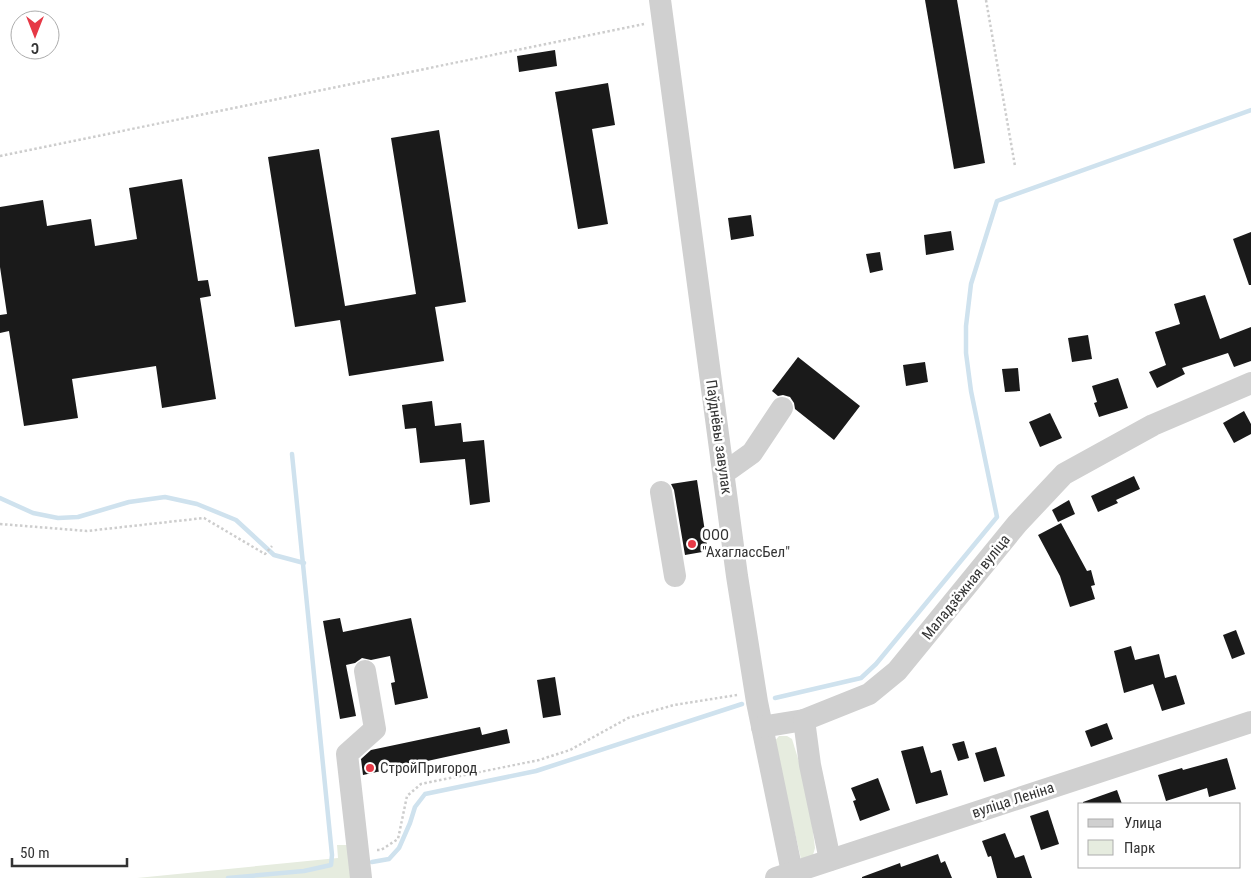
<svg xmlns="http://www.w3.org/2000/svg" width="1251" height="878" font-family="'Roboto Condensed',sans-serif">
<rect width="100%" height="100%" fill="#fff"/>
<g fill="#e6ecdf">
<polygon points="779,736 787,736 792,739 808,791 815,848 813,855 801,859 774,742"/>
<polygon points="337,845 347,845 351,878 137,878 338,858"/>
</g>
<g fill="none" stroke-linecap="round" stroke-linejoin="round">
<g stroke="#cfe2ee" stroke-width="4.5">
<polyline points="0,498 33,513 58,518 78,517 129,502 165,497 197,504 236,520 274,555 304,563"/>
<polyline points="775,698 861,678 876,664 997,517 971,391 966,353 966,326 971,284 997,201 1251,110"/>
<polyline points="372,862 389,859 399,848 410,823 415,807 425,794 536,771 742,704"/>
<polyline points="228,878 304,871 331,865 332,855 292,454"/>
</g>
</g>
<g fill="#1a1a1a">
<polygon points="925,0 957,0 985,163 954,169"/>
<polygon points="555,50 557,66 519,72 517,56"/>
<polygon points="608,83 615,125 592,129 608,224 578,229 555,92"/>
<polygon points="439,130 466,302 435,307 444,361 349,376 340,320 295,327 268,157 319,149 345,306 416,294 391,138"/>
<polygon points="182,179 198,281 208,280 211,296 200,298 216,399 162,408 156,366 72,379 78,418 24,426 9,331 0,333 0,315 7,314 0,267 0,207 43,200 47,226 91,219 95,246 137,239 129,188"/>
<polygon points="751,215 754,236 731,240 728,218"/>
<polygon points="951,231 954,250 926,255 924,235"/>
<polygon points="1251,232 1251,285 1249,285 1233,239"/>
<polygon points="880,252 883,270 870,273 866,254"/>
<polygon points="1205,295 1220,339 1251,327 1251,361 1234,367 1228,353 1182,368 1185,374 1157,388 1149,372 1166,365 1155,332 1180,324 1174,304"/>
<polygon points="1088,335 1092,359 1072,362 1068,338"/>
<polygon points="798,357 860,406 834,440 795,409 794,403 790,397 783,395 778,396 772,391"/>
<polygon points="925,362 928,382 906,386 903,365"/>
<polygon points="1018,368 1020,391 1005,392 1002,369"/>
<polygon points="1118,378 1128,408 1099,417 1094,403 1097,402 1092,386"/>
<polygon points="432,401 435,426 461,423 463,442 484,440 490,502 470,505 465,459 420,463 416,428 405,429 402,405"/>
<polygon points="1244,411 1251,424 1251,434 1234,443 1223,423"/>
<polygon points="1050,413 1062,438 1040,447 1029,422"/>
<polygon points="1134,476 1140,489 1116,500 1118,503 1098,512 1091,496"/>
<polygon points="697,480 708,551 685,555 674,490 671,484"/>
<polygon points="1069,500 1075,514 1058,522 1052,510"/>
<polygon points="1061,523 1087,571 1091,570 1095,585 1091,586 1095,599 1070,607 1060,576 1038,535"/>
<polygon points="340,618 343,632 411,618 428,698 395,705 391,683 395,682 390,656 371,660 362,658 355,663 346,665 356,716 340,719 323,621"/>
<polygon points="1236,630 1245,654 1232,659 1223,635"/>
<polygon points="1131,646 1135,660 1159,654 1165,678 1176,675 1185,704 1162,711 1153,684 1124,693 1114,651"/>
<polygon points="555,677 561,715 543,718 537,680"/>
<polygon points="1107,723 1113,739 1091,747 1085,731"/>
<polygon points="480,727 482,735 507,729 510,743 363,775 361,759 371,750"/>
<polygon points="964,741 969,758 958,761 952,744"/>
<polygon points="923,746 931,773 941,770 948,795 916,804 901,751"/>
<polygon points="996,747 1005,776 984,782 975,753"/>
<polygon points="1227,758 1236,789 1209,797 1207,788 1166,801 1158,775 1182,768 1183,770"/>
<polygon points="878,778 890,810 860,821 853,801 856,800 851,788"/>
<polygon points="1117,790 1122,804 1083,804 1083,802"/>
<polygon points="1048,810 1059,844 1041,850 1030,816"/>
<polygon points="1005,833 1015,858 1024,855 1032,878 997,878 991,856 988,857 982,841"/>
<polygon points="938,854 941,863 945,861 952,878 862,878 862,877 900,863 901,867"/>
</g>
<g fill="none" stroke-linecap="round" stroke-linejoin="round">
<g stroke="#cdcdcd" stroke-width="2.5" stroke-dasharray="2.5 2.5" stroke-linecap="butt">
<polyline points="986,0 1015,166"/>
<polyline points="0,156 644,24"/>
<polyline points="0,524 87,531 204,518 265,554 272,546"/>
<polyline points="377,850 381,850 398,839 407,796 421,784 539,760 570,750 628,718 674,705 737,695"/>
</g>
<g stroke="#d0d0d0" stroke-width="22">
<polyline points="660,0 737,576 757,702 792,872"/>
<polyline points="724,473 752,453 782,408"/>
<polyline points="661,492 675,576"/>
<polyline points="762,727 804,720"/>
<polyline points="830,860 810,765 804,720 869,694 897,671 1017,524 1064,474 1153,425 1251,383"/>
<polyline points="361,878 347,754 375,729 365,671"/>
<polyline points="776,878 1251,722"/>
</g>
</g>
<g fill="#e63946" stroke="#fff" stroke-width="2">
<circle cx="692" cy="544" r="5"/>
<circle cx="370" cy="768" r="5"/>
</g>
<g text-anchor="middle" stroke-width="5" stroke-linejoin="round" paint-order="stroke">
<g font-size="15" fill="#333" stroke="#fff">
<text transform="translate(719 437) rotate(82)" y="5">Паўднёвы завулак</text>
<text transform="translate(966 587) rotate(-51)" y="5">Маладзёжная вуліца</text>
<text transform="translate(1013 800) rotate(-18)" y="5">вуліца Леніна</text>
</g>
<g font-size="15" fill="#333" stroke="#fff" text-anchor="start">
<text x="702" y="540">ООО<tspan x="702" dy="17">"АхаглассБел"</tspan></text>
<text x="380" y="773">СтройПригород</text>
</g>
</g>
<rect x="1078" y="803" width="162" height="65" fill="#ffffff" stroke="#adadad"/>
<rect x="1088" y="819" width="25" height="8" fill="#d0d0d0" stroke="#adadad"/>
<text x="1124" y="828" font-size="15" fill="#333333">Улица</text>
<rect x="1088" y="840" width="25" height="15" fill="#e6ecdf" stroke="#adadad"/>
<text x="1124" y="853" font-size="15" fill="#333333">Парк</text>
<g transform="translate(35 35) rotate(180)"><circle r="24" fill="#ffffff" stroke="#adadad"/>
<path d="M0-4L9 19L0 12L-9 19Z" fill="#e63946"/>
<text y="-8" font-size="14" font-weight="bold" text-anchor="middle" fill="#333333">С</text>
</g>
<path d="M12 858v8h115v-8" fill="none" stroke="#333333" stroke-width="2.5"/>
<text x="20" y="858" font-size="15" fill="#333333" stroke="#ffffff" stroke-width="4" paint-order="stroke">50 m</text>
</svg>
